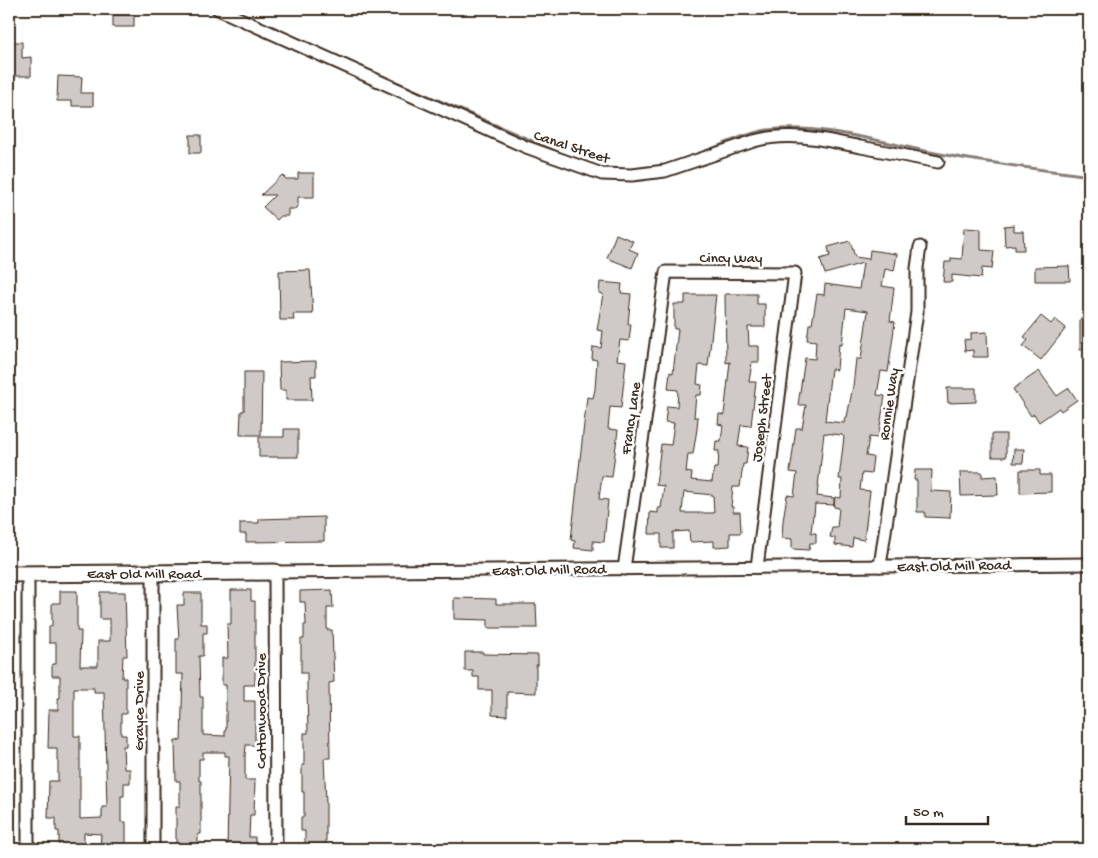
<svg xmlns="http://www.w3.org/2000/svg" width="1098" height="858" font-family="'Gochi Hand',sans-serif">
<rect width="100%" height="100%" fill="#fff"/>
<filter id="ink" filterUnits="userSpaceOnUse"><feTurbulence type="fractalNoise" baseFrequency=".02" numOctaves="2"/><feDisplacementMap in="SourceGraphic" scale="10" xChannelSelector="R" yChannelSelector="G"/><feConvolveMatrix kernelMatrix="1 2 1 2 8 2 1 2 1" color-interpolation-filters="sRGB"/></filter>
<g filter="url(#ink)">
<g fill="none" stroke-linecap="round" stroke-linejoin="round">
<g stroke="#887e77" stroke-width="3">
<polyline points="329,53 567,156"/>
<path d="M 703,152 C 723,145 746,133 767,130 C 823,124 881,142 935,153 C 986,163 1038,169 1089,176"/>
</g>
</g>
<g fill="#cfcac7" stroke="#3b2a1e" fill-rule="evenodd">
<rect x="113" y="15" width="21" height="12"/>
<polygon points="9,42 22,42 22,58 31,57 31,76 9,76"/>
<polygon points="58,76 82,77 81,93 93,93 93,106 72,106 72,101 57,101"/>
<rect x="190" y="135" width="11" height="18"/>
<polygon points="298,173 314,173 314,197 298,197 298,206 295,209 288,209 288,216 281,216 277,220 263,207 275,195 261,195 282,175 286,179 298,179"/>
<polygon points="1014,225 1014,231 1023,231 1024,250 1015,250 1015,245 1005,246 1004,226"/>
<polygon points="964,228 981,229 981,250 994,251 992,269 982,268 981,278 952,275 952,282 943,282 945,262 951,262 951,258 962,259"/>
<polygon points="616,234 633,241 629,249 638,253 632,268 607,258"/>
<path d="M 850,241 L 855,257 L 869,259 L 870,250 L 897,254 L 894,271 L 885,269 L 882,286 L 894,288 L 890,321 L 895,322 L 888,372 L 881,371 L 877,395 L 885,396 L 878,438 L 869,437 L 866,456 L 873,457 L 871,474 L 862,473 L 860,490 L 870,491 L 864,540 L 853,538 L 852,547 L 835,545 L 835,538 L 830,537 L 832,527 L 837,527 L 839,508 L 834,507 L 835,497 L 841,498 L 842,479 L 839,479 L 844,437 L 842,435 L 824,433 L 817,496 L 834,498 L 834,505 L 815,504 L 814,515 L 813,515 L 811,533 L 816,533 L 816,543 L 810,543 L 809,550 L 792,549 L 792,539 L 782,538 L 783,521 L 787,495 L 794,496 L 797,473 L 790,472 L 796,428 L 802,428 L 806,405 L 798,405 L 805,358 L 815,359 L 816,341 L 807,340 L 809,324 L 812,324 L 817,294 L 824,295 L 825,284 L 859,289 L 863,263 L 825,274 L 820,259 L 830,256 L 828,247 ZM 846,308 L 868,311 L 861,359 L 856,359 L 853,386 L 847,417 L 845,417 L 844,423 L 825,421 L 830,377 L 831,369 L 837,370 L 839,344 L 842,345 Z"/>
<polygon points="1069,266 1070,281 1035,281 1035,267"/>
<polygon points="310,270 313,314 293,314 294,320 280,320 279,271"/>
<polygon points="600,282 622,284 621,293 631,294 628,324 631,324 629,341 620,340 617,360 626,361 621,408 610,407 608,429 618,430 612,477 602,476 599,499 608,500 604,542 593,541 593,550 574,548 575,541 571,540 587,397 593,398 595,389 597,360 592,359 593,347 601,348 603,331 597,330 603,294 599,293"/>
<path d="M 725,294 L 757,294 L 757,304 L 765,304 L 765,327 L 748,327 L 749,346 L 759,346 L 759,362 L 752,362 L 749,382 L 756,382 L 751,426 L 741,425 L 738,446 L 748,447 L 746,464 L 743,464 L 740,487 L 733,487 L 731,507 L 733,507 L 733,512 L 740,512 L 741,533 L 730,533 L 730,546 L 714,547 L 714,541 L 690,542 L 689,531 L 673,532 L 673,548 L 661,548 L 661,534 L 649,534 L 650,512 L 658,513 L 658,508 L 661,508 L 664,486 L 656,485 L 661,444 L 671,445 L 674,423 L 665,422 L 667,406 L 677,407 L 678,390 L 668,389 L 670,372 L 673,373 L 678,329 L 674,329 L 674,304 L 685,304 L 685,295 L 716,295 L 708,366 L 699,365 L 697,384 L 702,385 L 701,395 L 696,395 L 694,417 L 698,417 L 697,429 L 693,454 L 688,454 L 686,472 L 692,473 L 691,480 L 712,482 L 714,468 L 718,468 L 719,451 L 715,451 L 716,441 L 721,441 L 723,425 L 718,424 L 719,414 L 724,415 L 730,362 L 726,363 ZM 684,492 L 713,495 L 714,513 L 682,513 Z"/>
<polygon points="1041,316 1051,324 1055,319 1066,328 1041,360 1023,346 1028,340 1024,337"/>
<polygon points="1080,319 1089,319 1089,349 1080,350"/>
<polygon points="987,332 988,357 973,357 973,350 965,351 964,340 971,339 971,333"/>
<polygon points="316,361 316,376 311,376 312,400 286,400 286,390 280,390 279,362"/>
<polygon points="1039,371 1057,396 1069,388 1077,400 1061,411 1059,408 1039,422 1034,414 1031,416 1013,389"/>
<polygon points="244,372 262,372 261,435 240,435 241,411 244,411"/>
<polygon points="947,388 976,388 976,402 948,403"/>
<polygon points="284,429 298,429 298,457 259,457 259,437 284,437"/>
<rect x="992" y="434" width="14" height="23"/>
<polygon points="1014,449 1024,449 1023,463 1013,463"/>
<polygon points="915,470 932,470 931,491 951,492 950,518 925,517 925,512 917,512 917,480 914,480"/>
<polygon points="1020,470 1040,470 1040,475 1051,475 1051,492 1020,493"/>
<polygon points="960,472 982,472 982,477 997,476 998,495 961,496"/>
<polygon points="324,517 324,541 246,542 246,534 240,534 240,523 259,523 259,519"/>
<polygon points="231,590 251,590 251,601 255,601 255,685 244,685 244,701 255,701 255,745 246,745 245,756 245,780 255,780 254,815 250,815 249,837 255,837 255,849 227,849 229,756 225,756 225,752 203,752 203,759 199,759 199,781 201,781 201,834 198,834 198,849 176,849 176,806 180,806 180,781 176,781 175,740 181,741 183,674 176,674 176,639 179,639 177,605 184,605 184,593 201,593 201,624 207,624 207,633 203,633 203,656 199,656 200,697 203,697 203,735 225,736 225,730 226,730 226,685 222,685 222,658 228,658 227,624 231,624"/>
<polygon points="332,590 333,608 327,608 327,630 332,630 334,682 329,683 330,758 324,758 326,803 326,849 305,849 305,831 301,831 301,817 304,817 304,792 302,792 302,765 304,765 304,733 308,733 307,688 307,673 301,673 301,639 304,639 304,625 306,625 305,602 300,602 300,591"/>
<path d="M 60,591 L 77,591 L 77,631 L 81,631 L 80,666 L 98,666 L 98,641 L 110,641 L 110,619 L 100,619 L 100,592 L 125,592 L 127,656 L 123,656 L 122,678 L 126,678 L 126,714 L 121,714 L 121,735 L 126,735 L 126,746 L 123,746 L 124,769 L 130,769 L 130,783 L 124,783 L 124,796 L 121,796 L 121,822 L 126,822 L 126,849 L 100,849 L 101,834 L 84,833 L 84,849 L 59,849 L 59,831 L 56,831 L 56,818 L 48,818 L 49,781 L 58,781 L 58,761 L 57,761 L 57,748 L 48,748 L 49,710 L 58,710 L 58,698 L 60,698 L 60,676 L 52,676 L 52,664 L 56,664 L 56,643 L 49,643 L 49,626 L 52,626 L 52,603 L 60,603 ZM 74,688 L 94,688 L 94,692 L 104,692 L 107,807 L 102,807 L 102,818 L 80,819 L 80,736 L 74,736 Z"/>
<polygon points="454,598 496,599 496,604 536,604 537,628 488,628 488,620 454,619"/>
<polygon points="465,652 483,652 483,654 538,655 538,665 536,665 536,693 507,692 507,716 492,715 492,690 479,690 479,677 473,677 473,671 465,671"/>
</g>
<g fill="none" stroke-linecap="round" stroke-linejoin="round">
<defs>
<g id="street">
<path d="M 218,9 L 526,147 L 602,174 L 632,175 L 665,171 L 754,141 C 791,131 825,140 861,147 C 887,152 912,157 938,162"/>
<polyline points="880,566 917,312 917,268 920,247"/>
<polyline points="624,569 666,272 795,273 757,567"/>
<polyline points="28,849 28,574"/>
<polyline points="153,849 153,573"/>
<polyline points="276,849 275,572 1089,564"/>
</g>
<polyline id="secondary" points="9,574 275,572"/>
</defs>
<use href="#street" stroke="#3b2a1e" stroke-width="15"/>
<use href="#secondary" stroke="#3b2a1e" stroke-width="19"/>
<use href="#street" stroke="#fff" stroke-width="11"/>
<use href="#secondary" stroke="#fff" stroke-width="15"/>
</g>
</g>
<g text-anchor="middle" stroke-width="5" stroke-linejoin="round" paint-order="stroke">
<g font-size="15" fill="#3b2a1e" stroke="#fff">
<text transform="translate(572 146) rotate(18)" y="5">Canal Street</text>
<text x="731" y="262">Cincy Way</text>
<text transform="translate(888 404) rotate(-82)" y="5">Ronnie Way</text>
<text transform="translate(630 418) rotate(-82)" y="5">Francy Lane</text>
<text transform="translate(761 418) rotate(-83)" y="5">Joseph Street</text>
<text transform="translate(954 565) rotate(-1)" y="5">East Old Mill Road</text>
<text transform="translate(549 569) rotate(-1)" y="5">East Old Mill Road</text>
<text x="144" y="578">East Old Mill Road</text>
<text transform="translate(138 711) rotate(-90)" y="5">Grayce Drive</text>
<text transform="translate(260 711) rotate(-90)" y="5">Cottonwood Drive</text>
</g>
</g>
<rect width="1098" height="858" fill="none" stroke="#fff" stroke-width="30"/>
<rect x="15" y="15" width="1068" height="828" fill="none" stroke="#3b2a1e" stroke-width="2" filter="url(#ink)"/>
<path d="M906 816v8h82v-8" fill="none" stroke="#3b2a1e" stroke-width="2.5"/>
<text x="913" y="816" font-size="15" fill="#3b2a1e" stroke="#ffffff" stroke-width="4" paint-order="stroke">50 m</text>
</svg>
